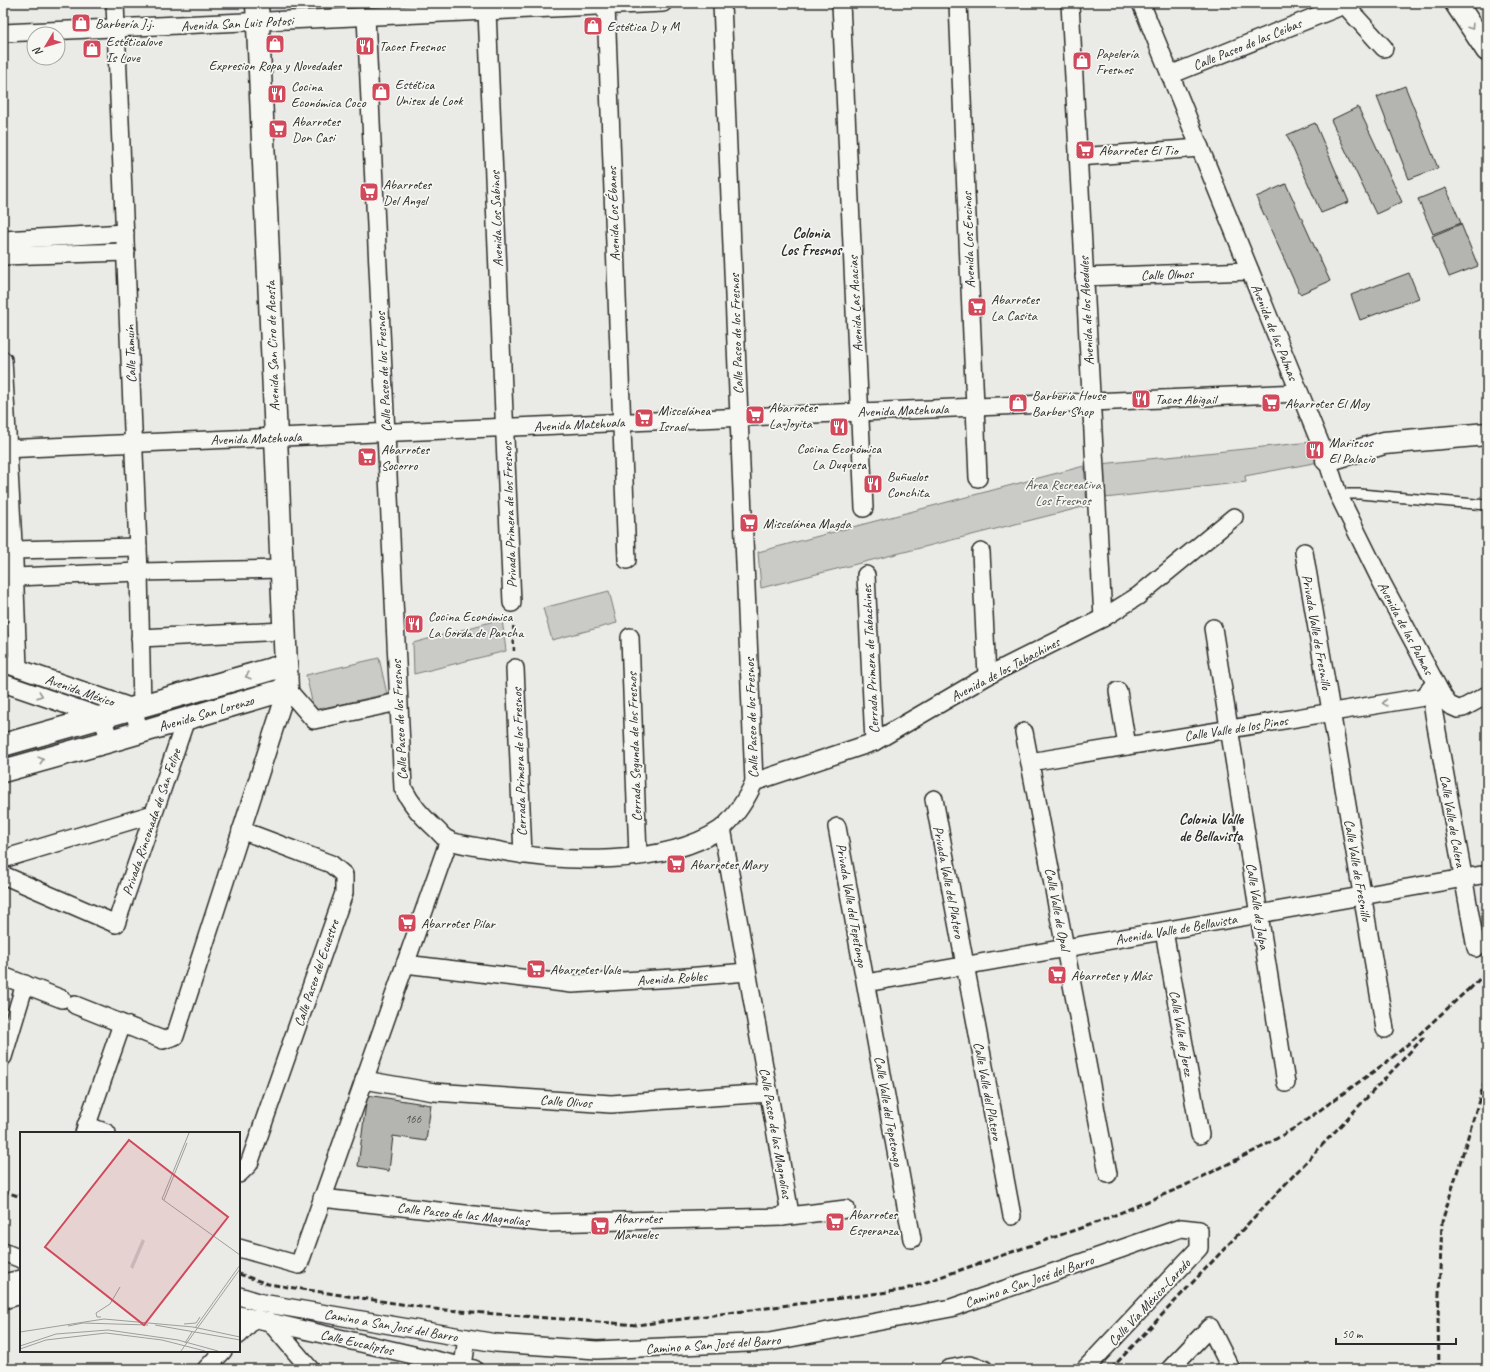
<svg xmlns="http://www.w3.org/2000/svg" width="1490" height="1372" font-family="Caveat,sans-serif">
<rect width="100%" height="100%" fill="#eaeae6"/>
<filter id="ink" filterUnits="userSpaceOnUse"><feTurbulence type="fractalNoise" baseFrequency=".025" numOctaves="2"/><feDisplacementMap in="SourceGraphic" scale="8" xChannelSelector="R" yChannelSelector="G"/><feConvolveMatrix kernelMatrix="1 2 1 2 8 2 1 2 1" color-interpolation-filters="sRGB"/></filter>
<g filter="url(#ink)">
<g fill="#cacac7" stroke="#7a7a79">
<polygon points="1311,442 1319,462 1245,476 1246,482 1105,498 1101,464"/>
<polygon points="1084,466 1087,506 761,588 758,552"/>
<polygon points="609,591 617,623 552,640 543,608"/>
<polygon points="502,619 506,651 414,674 413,643"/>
<polygon points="379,658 387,694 314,710 306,675"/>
</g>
<g fill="#b4b4b1" stroke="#2b2b2b">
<polygon points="1405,86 1438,168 1409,179 1377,97"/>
<polygon points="1358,107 1402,202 1376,214 1331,120"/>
<polygon points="1315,123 1349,202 1321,213 1287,135"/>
<polygon points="1286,184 1330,281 1300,294 1256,197"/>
<polygon points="1446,188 1461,223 1433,234 1418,199"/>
<polygon points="1461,224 1478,266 1449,277 1432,236"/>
<polygon points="1409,273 1419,298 1360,320 1351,295"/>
<polygon points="367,1095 431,1105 426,1141 393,1136 389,1171 358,1166"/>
</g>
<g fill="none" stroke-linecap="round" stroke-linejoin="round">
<defs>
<polyline id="lane" points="1338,494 1360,494 1487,505"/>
<g id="street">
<polyline points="115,3 139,572 142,706"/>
<polyline points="841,3 864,508"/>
<polyline points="958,3 978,478"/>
<polyline points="1070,3 1103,618"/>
<polyline points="1141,3 1327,460 1338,494 1382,583 1442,695 1449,705 1458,709 1463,708 1487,695"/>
<polyline points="1343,3 1384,48"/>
<polyline points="606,6 627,560"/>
<polyline points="487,11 512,603"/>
<path d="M 366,17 L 403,788 C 412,806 422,816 437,830 C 440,833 444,838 448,840 C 455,844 486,848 496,850 C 560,863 664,867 721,829 C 734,819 748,797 754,782 L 722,3"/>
<polyline points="3,33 663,3"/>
<polyline points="1170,75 1344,5"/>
<polyline points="1078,157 1200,148"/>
<polyline points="3,240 125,233"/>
<polyline points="3,256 126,252"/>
<polyline points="1084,277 1250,271"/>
<polyline points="3,360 14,562 18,668"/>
<polyline points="3,449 1299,393"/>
<polyline points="13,550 138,547"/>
<polyline points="981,552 987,676"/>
<polyline points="1304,552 1385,1029"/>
<polyline points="866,575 874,742"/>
<polyline points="15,577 139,572 282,569"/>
<polyline points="1213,628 1286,1083"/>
<polyline points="630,637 638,856"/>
<polyline points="140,638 284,631"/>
<polyline points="3,663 133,708 140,733"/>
<polyline points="515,668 523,855"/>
<polyline points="3,683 102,717 110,741"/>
<polyline points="287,689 314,720 398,702"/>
<polyline points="1118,691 1127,746"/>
<polyline points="1442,695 1437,699 1433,709 1476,948"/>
<polyline points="1024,732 1108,1174"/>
<polyline points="1030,762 1424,697 1435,683"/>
<polyline points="754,782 874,742 987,676 1103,618 1138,596 1234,517"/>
<polyline points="934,799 1012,1216"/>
<polyline points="837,827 912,1239"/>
<polyline points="3,859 153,814"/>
<polyline points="3,875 116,924 186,719"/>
<polyline points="1164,931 1200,1135"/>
<polyline points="405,964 572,984 674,978 747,972"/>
<polyline points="3,976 62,999"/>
<polyline points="866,983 1487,874"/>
<polyline points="75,1005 163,1040 175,1036 287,689"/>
<polyline points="3,1057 25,984"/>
<polyline points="364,1080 434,1092 611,1104 769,1093"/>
<polyline points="86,1125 107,1133"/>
<polyline points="84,1133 122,1024"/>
<polyline points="239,1174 249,1164 344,893 344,875 331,864 241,830"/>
<polyline points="322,1198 545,1223 782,1217 789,1208 722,828"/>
<polyline points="782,1217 846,1209"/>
<polyline points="239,1248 299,1265 449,840"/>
<polyline points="3,1252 21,1259"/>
<polyline points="3,1283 21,1279"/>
<polyline points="239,1296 262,1303 496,1343 597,1350 769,1342 951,1308 1181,1228 1199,1230 1199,1248 1085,1369"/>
<polyline points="3,1300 21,1295"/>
<polyline points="239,1315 474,1369"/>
<polyline points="269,1321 310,1369"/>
<polyline points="239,1335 255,1318"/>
<polyline points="463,1366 467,1338"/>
<polyline points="206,1369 223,1351"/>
<polyline points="948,1369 969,1365 984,1369"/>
<polyline points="1170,1369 1210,1327 1231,1369"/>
</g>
<g id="secondary">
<polyline points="3,745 286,665"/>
<polyline points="3,771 110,741 287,689 257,3"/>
</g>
<g id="primary">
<polyline points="1456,3 1487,50"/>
<polyline points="1327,460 1384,443 1487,434"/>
</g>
</defs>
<use href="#lane" stroke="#2b2b2b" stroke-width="12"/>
<use href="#street" stroke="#2b2b2b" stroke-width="20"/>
<use href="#secondary" stroke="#2b2b2b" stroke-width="25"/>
<use href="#primary" stroke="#2b2b2b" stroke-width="25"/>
<polyline stroke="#2b2b2b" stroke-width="2.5" stroke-dasharray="4 3" stroke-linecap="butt" points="513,619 514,652"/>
<use href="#lane" stroke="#f6f6f2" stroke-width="9"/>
<use href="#street" stroke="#f6f6f2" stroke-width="17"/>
<use href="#secondary" stroke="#f6f6f2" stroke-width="22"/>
<use href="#primary" stroke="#f6f6f2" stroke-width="22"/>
<g stroke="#2b2b2b" stroke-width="3" stroke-dasharray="6 3" stroke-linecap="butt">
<polyline points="1469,990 1487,971"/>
<polyline points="3,1191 21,1197"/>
<polyline points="239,1274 268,1284 434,1309 637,1325 903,1290 1098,1222 1182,1187 1264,1146 1298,1126 1388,1061 1414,1039 1472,986"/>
<polyline points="1111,1369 1425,1036"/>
<polyline points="1439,1369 1438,1318 1442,1222 1487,1074"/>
</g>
</g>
<defs><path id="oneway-chevron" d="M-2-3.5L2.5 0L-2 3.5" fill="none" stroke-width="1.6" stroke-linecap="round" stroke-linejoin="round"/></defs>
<g stroke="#90908e">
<use href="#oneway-chevron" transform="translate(1471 27) rotate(57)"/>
<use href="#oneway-chevron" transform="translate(248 676) rotate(164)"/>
<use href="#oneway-chevron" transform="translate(40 695) rotate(19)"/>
<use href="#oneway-chevron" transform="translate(1385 703) rotate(171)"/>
<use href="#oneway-chevron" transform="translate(41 760) rotate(-15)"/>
</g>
</g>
<defs>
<symbol id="shop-square" viewBox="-11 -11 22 22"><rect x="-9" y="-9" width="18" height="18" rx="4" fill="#d1495b" stroke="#f6f6f2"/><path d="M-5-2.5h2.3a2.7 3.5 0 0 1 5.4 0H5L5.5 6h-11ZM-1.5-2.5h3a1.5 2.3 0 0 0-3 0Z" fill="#fff"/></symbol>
<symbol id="restaurant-square" viewBox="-11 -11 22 22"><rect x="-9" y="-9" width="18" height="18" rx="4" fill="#d1495b" stroke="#f6f6f2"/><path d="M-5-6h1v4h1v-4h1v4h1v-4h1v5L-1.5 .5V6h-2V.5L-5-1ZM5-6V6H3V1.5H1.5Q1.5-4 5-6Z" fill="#fff"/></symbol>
<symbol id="supermarket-square" viewBox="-11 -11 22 22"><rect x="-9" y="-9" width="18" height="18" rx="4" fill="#d1495b" stroke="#f6f6f2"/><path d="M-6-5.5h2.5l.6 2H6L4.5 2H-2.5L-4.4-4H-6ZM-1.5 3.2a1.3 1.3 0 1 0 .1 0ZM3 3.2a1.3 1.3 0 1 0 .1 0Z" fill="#fff"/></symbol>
</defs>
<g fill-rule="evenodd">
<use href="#shop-square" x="70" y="12" width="22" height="22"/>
<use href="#shop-square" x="582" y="15" width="22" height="22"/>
<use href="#shop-square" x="264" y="33" width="22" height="22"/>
<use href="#restaurant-square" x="354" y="35" width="22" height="22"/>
<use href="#shop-square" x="81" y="38" width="22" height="22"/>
<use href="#shop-square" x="1071" y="50" width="22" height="22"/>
<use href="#shop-square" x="370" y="81" width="22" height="22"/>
<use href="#restaurant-square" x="266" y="83" width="22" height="22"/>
<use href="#supermarket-square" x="267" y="118" width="22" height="22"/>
<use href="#supermarket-square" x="1074" y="139" width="22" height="22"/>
<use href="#supermarket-square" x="358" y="181" width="22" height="22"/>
<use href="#supermarket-square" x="966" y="296" width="22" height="22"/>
<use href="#restaurant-square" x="1130" y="388" width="22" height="22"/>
<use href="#shop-square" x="1007" y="392" width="22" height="22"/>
<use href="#supermarket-square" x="1260" y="392" width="22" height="22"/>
<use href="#supermarket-square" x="744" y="404" width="22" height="22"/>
<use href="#supermarket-square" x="633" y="407" width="22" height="22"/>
<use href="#restaurant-square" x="828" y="416" width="22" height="22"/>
<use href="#restaurant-square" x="1304" y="439" width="22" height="22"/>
<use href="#supermarket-square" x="356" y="446" width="22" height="22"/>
<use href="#restaurant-square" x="862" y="473" width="22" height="22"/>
<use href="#supermarket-square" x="738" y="512" width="22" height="22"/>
<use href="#restaurant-square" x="403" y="613" width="22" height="22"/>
<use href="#supermarket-square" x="665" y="853" width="22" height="22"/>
<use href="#supermarket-square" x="396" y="912" width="22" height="22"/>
<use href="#supermarket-square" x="525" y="958" width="22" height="22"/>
<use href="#supermarket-square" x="1046" y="964" width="22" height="22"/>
<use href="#supermarket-square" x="824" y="1211" width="22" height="22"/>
<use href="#supermarket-square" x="589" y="1215" width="22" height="22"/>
</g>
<g text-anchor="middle" stroke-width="3.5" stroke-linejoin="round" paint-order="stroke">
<g font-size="12" fill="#4d4d4c">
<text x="413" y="1123">166</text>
</g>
<g font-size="14" fill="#2b2b2b" stroke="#f6f6f2" text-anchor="start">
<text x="95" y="28">Barbería J.j.</text>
<text x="607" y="31">Estética D y M</text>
<text x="106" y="46">Estéticalove<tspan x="106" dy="16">Is Love</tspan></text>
<text x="379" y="51">Tacos Fresnos</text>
<text x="1096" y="58">Papelería<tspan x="1096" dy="16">Fresnos</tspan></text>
<text x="275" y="70" text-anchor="middle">Expresion Ropa y Novedades</text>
<text x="395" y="89">Estética<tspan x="395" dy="16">Unisex de Look</tspan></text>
<text x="291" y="91">Cocina<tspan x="291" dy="16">Económica Coco</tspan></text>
<text x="292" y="126">Abarrotes<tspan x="292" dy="16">Don Casi</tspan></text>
<text x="1099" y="155">Abarrotes El Tio</text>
<text x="383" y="189">Abarrotes<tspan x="383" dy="16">Del Angel</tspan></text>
<text x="991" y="304">Abarrotes<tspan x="991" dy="16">La Casita</tspan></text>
<text x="1032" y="400">Barbería House<tspan x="1032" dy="16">Barber Shop</tspan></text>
<text x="1155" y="404">Tacos Abigail</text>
<text x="1285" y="408">Abarrotes El Moy</text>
<text x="769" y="412">Abarrotes<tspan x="769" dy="16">La Joyita</tspan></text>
<text x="658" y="415">Miscelánea<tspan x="658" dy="16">Israel</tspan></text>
<text x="1329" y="447">Mariscos<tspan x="1329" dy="16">El Palacio</tspan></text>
<text x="839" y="453" text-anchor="middle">Cocina Económica<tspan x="839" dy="16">La Duquesa</tspan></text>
<text x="381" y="454">Abarrotes<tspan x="381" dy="16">Socorro</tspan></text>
<text x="887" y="481">Buñuelos<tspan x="887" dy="16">Conchita</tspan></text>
<text x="763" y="528">Miscelánea Magda</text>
<text x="428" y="621">Cocina Económica<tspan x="428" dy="16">La Gorda de Pancha</tspan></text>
<text x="690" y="869">Abarrotes Mary</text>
<text x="421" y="928">Abarrotes Pilar</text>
<text x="550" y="974">Abarrotes Vale</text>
<text x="1071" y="980">Abarrotes y Más</text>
<text x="849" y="1219">Abarrotes<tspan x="849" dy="16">Esperanza</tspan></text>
<text x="614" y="1223">Abarrotes<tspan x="614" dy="16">Manueles</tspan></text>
</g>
<g font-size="14" fill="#2b2b2b" stroke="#f6f6f2">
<text transform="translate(237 23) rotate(-3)" y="5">Avenida San Luis Potosi</text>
<text transform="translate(1247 44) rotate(-22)" y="5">Calle Paseo de las Ceibas</text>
<text transform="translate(613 214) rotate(-92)" y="5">Avenida Los Ébanos</text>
<text transform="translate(496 219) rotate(-92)" y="5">Avenida Los Sabinos</text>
<text transform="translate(968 240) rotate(-92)" y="5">Avenida Los Encinos</text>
<text transform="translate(1167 274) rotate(-2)" y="5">Calle Olmos</text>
<text transform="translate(855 304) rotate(-93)" y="5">Avenida Las Acacias</text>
<text transform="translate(1086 311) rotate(-93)" y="5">Avenida de los Abedules</text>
<text transform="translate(1275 332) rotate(68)" y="5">Avenida de las Palmas</text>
<text transform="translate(736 334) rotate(-92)" y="5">Calle Paseo de los Fresnos</text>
<text transform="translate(272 346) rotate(-92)" y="5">Avenida San Ciro de Acosta</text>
<text transform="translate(130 354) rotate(-92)" y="5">Calle Tamuín</text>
<text transform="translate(383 372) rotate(-93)" y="5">Calle Paseo de los Fresnos</text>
<text transform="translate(903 410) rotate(-2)" y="5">Avenida Matehuala</text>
<text transform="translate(579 424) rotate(-3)" y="5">Avenida Matehuala</text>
<text transform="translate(256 438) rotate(-2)" y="5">Avenida Matehuala</text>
<text transform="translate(509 515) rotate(-92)" y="5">Privada Primera de los Fresnos</text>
<text transform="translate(1406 628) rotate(62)" y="5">Avenida de las Palmas</text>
<text transform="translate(1317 632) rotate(80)" y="5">Privada Valle de Fresnillo</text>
<text transform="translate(870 659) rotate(-93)" y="5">Cerrada Primera de Tabachines</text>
<text transform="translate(1005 669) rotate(-28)" y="5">Avenida de los Tabachines</text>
<text transform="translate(80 690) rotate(19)" y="5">Avenida México</text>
<text transform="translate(206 713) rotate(-16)" y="5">Avenida San Lorenzo</text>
<text transform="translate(751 718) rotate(-92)" y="5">Calle Paseo de los Fresnos</text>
<text transform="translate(399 720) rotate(-93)" y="5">Calle Paseo de los Fresnos</text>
<text transform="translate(1236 728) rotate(-9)" y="5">Calle Valle de los Pinos</text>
<text transform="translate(634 747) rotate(-92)" y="5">Cerrada Segunda de los Fresnos</text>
<text transform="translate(519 762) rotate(-92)" y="5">Cerrada Primera de los Fresnos</text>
<text transform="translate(1453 821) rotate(80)" y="5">Calle Valle de Calera</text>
<text transform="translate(151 822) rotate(-71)" y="5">Privada Rinconada de San Felipe</text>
<text transform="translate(1358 870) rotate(80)" y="5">Calle Valle de Fresnillo</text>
<text transform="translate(949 882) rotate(79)" y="5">Privada Valle del Platero</text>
<text transform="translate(852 905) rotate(80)" y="5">Privada Valle del Tepetongo</text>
<text transform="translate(1258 906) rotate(81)" y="5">Calle Valle de Jalpa</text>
<text transform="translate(1058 909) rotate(79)" y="5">Calle Valle de Opal</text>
<text transform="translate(1176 929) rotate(-10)" y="5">Avenida Valle de Bellavista</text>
<text transform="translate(316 973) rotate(-71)" y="5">Calle Paseo del Ecuestre</text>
<text transform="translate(672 978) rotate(-4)" y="5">Avenida Robles</text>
<text transform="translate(1182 1033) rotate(80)" y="5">Calle Valle de Jerez</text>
<text transform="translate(988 1091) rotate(79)" y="5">Calle Valle del Platero</text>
<text transform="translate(566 1101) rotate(4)" y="5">Calle Olivos</text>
<text transform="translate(889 1111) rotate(80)" y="5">Calle Valle del Tepetongo</text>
<text transform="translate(776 1133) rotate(80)" y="5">Calle Paseo de las Magnolias</text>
<text transform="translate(463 1214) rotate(6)" y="5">Calle Paseo de las Magnolias</text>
<text transform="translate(1029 1281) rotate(-19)" y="5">Camino a San José del Barro</text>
<text transform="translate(1149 1302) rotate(-47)" y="5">Calle Vía México-Laredo</text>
<text transform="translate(391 1325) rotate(10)" y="5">Camino a San José del Barro</text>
<text transform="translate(357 1342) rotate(13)" y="5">Calle Eucaliptos</text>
<text transform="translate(713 1344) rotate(-4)" y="5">Camino a San José del Barro</text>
</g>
<g font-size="14" fill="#535352" stroke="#f6f6f2">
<text x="1063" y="489">Área Recreativa<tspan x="1063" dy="16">Los Fresnos</tspan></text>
</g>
<g font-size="15" font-weight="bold" fill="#2b2b2b" stroke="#f6f6f2">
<text x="811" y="238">Colonia<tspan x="811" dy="17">Los Fresnos</tspan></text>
<text x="1211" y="824">Colonia Valle<tspan x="1211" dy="17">de Bellavista</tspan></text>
</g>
</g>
<g transform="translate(20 1132)">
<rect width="220" height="220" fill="#eaeae6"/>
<path d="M 122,107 L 125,109 L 113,137 L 110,135 Z" fill="#cacac7"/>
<path fill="none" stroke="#9e9e9b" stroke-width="1" d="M 169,1 L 142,67 L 220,123M 144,68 L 167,11M 81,185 L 77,185 L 76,181 L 90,172 L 100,155M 164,192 L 176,191 L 180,185M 135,193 L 220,208M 48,194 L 63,191 L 128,193M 175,196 L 220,133M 0,200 L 84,187 L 173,195 L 220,205M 165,211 L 172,200M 0,214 L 36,202 L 88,198 L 158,208 L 198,219M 0,217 L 26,208 L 86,201 L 142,208 L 185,219M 161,219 L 220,137"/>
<path fill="#d1495b" fill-opacity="0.15" stroke="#d1495b" stroke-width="2" d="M 109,8 L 208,85 L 124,193 L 25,115 Z"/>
<rect width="220" height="220" fill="none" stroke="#2b2b2b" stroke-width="2"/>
</g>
<rect width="1490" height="1372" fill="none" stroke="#f6f6f2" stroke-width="16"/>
<rect x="8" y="8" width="1474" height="1356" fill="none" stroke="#2b2b2b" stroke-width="1.5" filter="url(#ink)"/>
<g transform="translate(46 46) rotate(232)"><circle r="19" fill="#f6f6f2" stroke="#a5a5a2"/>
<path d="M0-3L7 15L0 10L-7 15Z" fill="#d1495b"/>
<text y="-6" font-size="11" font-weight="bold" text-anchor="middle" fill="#2b2b2b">N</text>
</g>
<path d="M1336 1338v6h120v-6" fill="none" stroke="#2b2b2b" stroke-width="2"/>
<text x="1342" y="1338" font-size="12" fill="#2b2b2b" stroke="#f6f6f2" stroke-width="3" paint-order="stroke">50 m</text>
</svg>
